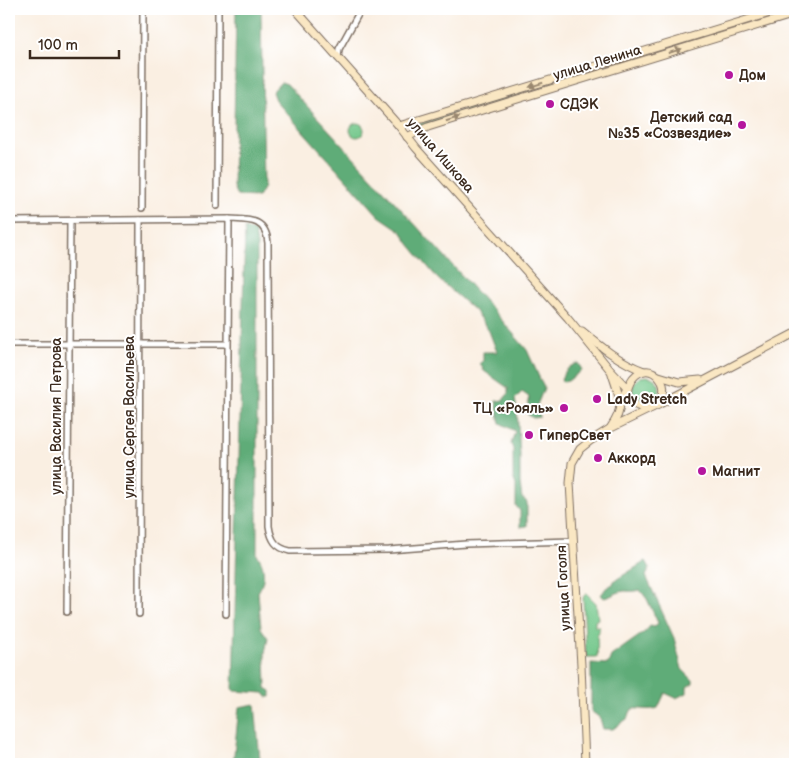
<svg xmlns="http://www.w3.org/2000/svg" width="804" height="773" font-family="'Balsamiq Sans',sans-serif">
<rect width="100%" height="100%" fill="#fff"/>
<filter id="ink" filterUnits="userSpaceOnUse"><feTurbulence type="fractalNoise" baseFrequency=".02" numOctaves="2"/><feDisplacementMap in="SourceGraphic" scale="10" xChannelSelector="R" yChannelSelector="G"/><feConvolveMatrix kernelMatrix="1 2 1 2 8 2 1 2 1" color-interpolation-filters="sRGB"/></filter>
<filter id="wash" filterUnits="userSpaceOnUse"><feTurbulence type="fractalNoise" baseFrequency=".0096" numOctaves="4" result="noise"/><feDisplacementMap in="SourceGraphic" scale="20" xChannelSelector="R" yChannelSelector="G"/><feGaussianBlur stdDeviation="1.12" result="paint"/><feColorMatrix in="noise" values="0 0 0 0 0 0 0 0 0 0 0 0 0 0 0 0 0 1.4 0 .05"/><feComposite in="paint" operator="in"/></filter>
<g filter="url(#wash)">
<rect width="100%" height="100%" fill="#faefe2"/>
<g fill="#74c88c" stroke="#587955">
<polygon points="790,9 795,10 410,129 409,127"/>
<circle cx="357" cy="130" r="7"/>
<circle cx="646" cy="390" r="14"/>
<path d="M 585,594 L 587,594 L 596,603 L 598,619 L 595,621 L 595,627 L 599,627 L 599,633 L 597,634 C 597,640 598,651 597,657 L 586,657 L 583,598 Z"/>
</g>
<g fill="#5fac78" stroke="#4d6b4b">
<polygon points="236,9 261,9 264,187 258,197 237,196 233,187"/>
<polygon points="281,82 287,84 494,311 527,350 544,388 537,405 540,417 533,418 527,414 529,397 522,392 515,399 517,410 520,454 520,484 522,498 527,502 527,526 520,527 520,511 516,506 516,485 513,478 513,449 511,444 515,431 500,423 496,401 503,400 508,394 508,388 484,371 480,363 483,361 483,352 497,352 489,331 474,310 438,279 409,244 401,231 379,216 275,100 272,92"/>
<path d="M 245,228 L 255,232 L 257,245 L 257,555 C 266,565 265,582 258,592 L 261,628 L 268,638 L 265,653 L 266,688 L 271,691 L 271,697 L 267,697 L 264,693 L 234,691 L 233,689 Z"/>
<path d="M 578,363 L 582,370 L 568,381 L 563,382 L 561,380 C 563,372 570,365 578,363 Z"/>
<path d="M 646,561 L 650,568 L 646,576 L 674,638 L 682,669 L 693,680 L 693,683 L 687,687 L 687,693 L 676,698 L 665,693 L 658,708 C 649,711 641,708 632,709 L 627,719 L 613,729 L 603,729 L 600,718 L 591,711 L 591,663 L 608,664 L 611,656 L 646,631 L 650,626 L 655,627 L 658,623 L 647,599 L 640,590 C 633,592 630,591 624,591 C 616,592 611,597 604,598 L 601,595 L 606,588 L 613,584 L 614,581 Z"/>
<polygon points="255,704 260,760 263,764 233,764 239,707"/>
</g>
</g>
<g filter="url(#ink)">
<g fill="none" stroke-linecap="round" stroke-linejoin="round">
<defs>
<g id="street">
<polyline points="338,58 339,49 361,9"/>
<polyline points="217,206 218,9"/>
<polyline points="142,208 143,9"/>
<path d="M 9,221 L 229,219 C 249,220 266,218 268,243 L 269,526 C 271,540 276,548 290,551 L 389,550 L 466,544 L 573,541"/>
<polyline points="9,344 227,344"/>
<polyline points="67,612 70,221"/>
<polyline points="139,614 140,220"/>
<polyline points="226,614 229,219"/>
</g>
<g id="secondary">
<polyline points="295,9 399,126 416,148 568,318 611,371 627,388 621,401"/>
<polyline points="399,126 783,9"/>
<polyline points="407,137 428,127 508,102 795,14"/>
<path d="M 582,331 C 601,347 620,362 644,371"/>
<polyline points="659,376 679,382 700,380"/>
<path d="M 650,408 C 604,407 640,350 660,379 C 667,388 663,396 658,405"/>
<path d="M 611,427 C 626,406 619,396 612,374"/>
<polyline points="585,764 581,665 570,483 572,463 580,449 590,441 611,428 658,405 795,333"/>
</g>
</defs>
<use href="#street" stroke="#7e6f63" stroke-width="8"/>
<use href="#secondary" stroke="#7e6f63" stroke-width="9"/>
<use href="#street" stroke="#fff" stroke-width="5"/>
<use href="#secondary" stroke="#fae7c3" stroke-width="7"/>
</g>
<defs><path id="oneway-solid" d="M-6-.8H1V-3.2L6.5 0L1 3.2V.8H-6Z" transform="scale(1.25)"/></defs>
<g fill="#9a8870">
<use href="#oneway-solid" transform="translate(675 51) rotate(-17)"/>
<use href="#oneway-solid" transform="translate(536 85) rotate(163)"/>
<use href="#oneway-solid" transform="translate(453 119) rotate(-18)"/>
</g>
</g>
<g fill="#b5179e" stroke="#fff" stroke-width="2">
<circle cx="729" cy="75" r="5"/>
<circle cx="550" cy="104" r="5"/>
<circle cx="742" cy="125" r="5"/>
<circle cx="597" cy="399" r="5"/>
<circle cx="564" cy="408" r="5"/>
<circle cx="529" cy="435" r="5"/>
<circle cx="598" cy="458" r="5"/>
<circle cx="702" cy="471" r="5"/>
</g>
<g text-anchor="middle" stroke-width="4" stroke-linejoin="round" paint-order="stroke">
<g font-size="14" fill="#3b2a1e" stroke="#fff">
<text transform="translate(597 62) rotate(-17)" y="5">улица Ленина</text>
<text transform="translate(441 155) rotate(49)" y="5">улица Ишкова</text>
<text transform="translate(56 416) rotate(-90)" y="5">улица Василия Петрова</text>
<text transform="translate(129 417) rotate(-90)" y="5">улица Сергея Васильева</text>
<text transform="translate(563 588) rotate(-93)" y="5">улица Гоголя</text>
</g>
<g font-size="14" font-weight="bold" fill="#3b2a1e" stroke="#fff" text-anchor="start">
<text x="739" y="80">Дом</text>
<text x="560" y="109">СДЭК</text>
<text x="732" y="122" text-anchor="end">Детский сад<tspan x="732" dy="16">№35 «Созвездие»</tspan></text>
<text x="607" y="404">Lady Stretch</text>
<text x="554" y="413" text-anchor="end">ТЦ «Рояль»</text>
<text x="539" y="440">ГиперСвет</text>
<text x="608" y="463">Аккорд</text>
<text x="712" y="476">Магнит</text>
</g>
</g>
<rect width="804" height="773" fill="none" stroke="#fff" stroke-width="30"/>
<path d="M30 50v8h89v-8" fill="none" stroke="#3b2a1e" stroke-width="2.5"/>
<text x="38" y="50" font-size="15" fill="#3b2a1e" stroke="#ffffff" stroke-width="4" paint-order="stroke">100 m</text>
</svg>
